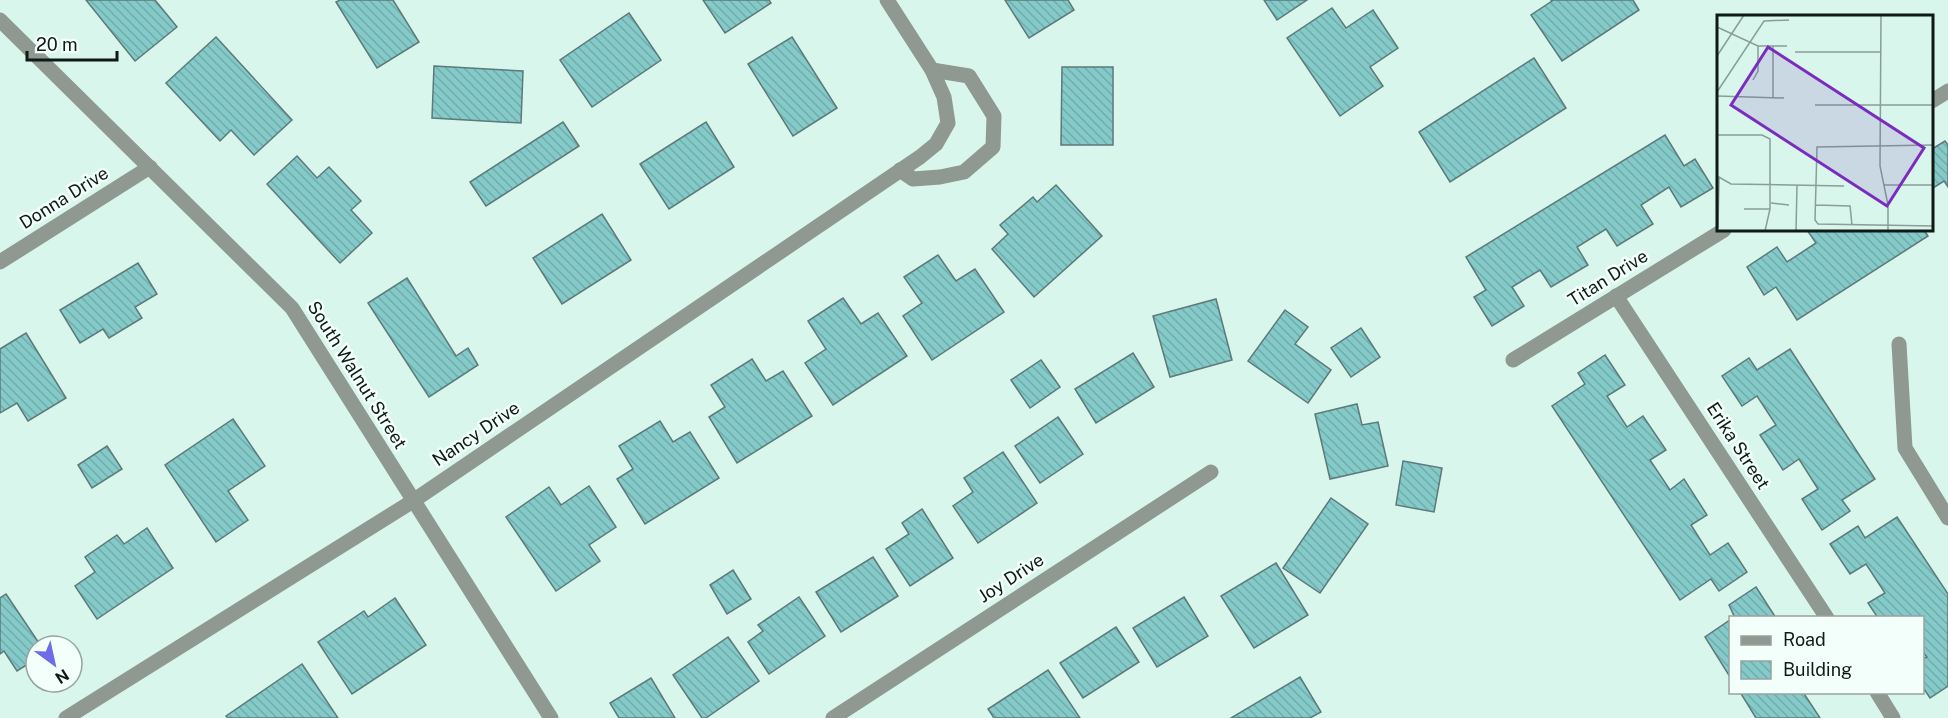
<svg xmlns="http://www.w3.org/2000/svg" width="1948" height="718" font-family="'Public Sans',sans-serif">
<defs>
<pattern id="building-back-hatch" width="6" height="6" patternUnits="userSpaceOnUse" patternTransform="scale(1.5)"><rect width="6" height="6" fill="#84cac9"/><path d="M-1 5l2 2M0 0l6 6M5-1l2 2" fill="none" stroke="#71adac"/></pattern>
</defs>
<rect width="100%" height="100%" fill="#d9f6ec"/>
<g fill="url(#building-back-hatch)" stroke="#5d7979" stroke-width="1.5">
<polygon points="86,0 155,0 177,27 135,61"/>
<polygon points="340,0 393,0 419,42 377,68 336,2"/>
<polygon points="703,0 769,0 771,3 725,33"/>
<polygon points="1005,0 1068,0 1074,10 1029,38"/>
<polygon points="1264,0 1307,0 1277,20"/>
<polygon points="1551,0 1633,0 1639,10 1562,61 1531,15 1552,1"/>
<polygon points="1332,8 1346,28 1373,10 1398,48 1370,67 1383,86 1340,116 1287,38"/>
<polygon points="629,13 661,60 592,107 560,60"/>
<polygon points="216,37 292,120 254,155 231,130 220,141 166,83"/>
<polygon points="792,37 837,108 793,136 748,64"/>
<polygon points="1534,58 1566,108 1450,182 1419,132"/>
<polygon points="434,66 523,71 521,123 432,118"/>
<polygon points="1062,67 1113,67 1113,145 1061,145"/>
<polygon points="563,122 579,146 486,206 470,182"/>
<polygon points="706,122 734,167 669,209 640,164"/>
<polygon points="1665,135 1684,166 1695,159 1713,188 1681,207 1669,187 1641,205 1653,224 1617,246 1606,229 1577,247 1588,265 1551,287 1540,270 1512,287 1524,306 1492,326 1474,297 1486,290 1466,257"/>
<polygon points="1945,141 1948,145 1948,187 1944,181 1933,188 1932,185 1932,149"/>
<polygon points="297,156 317,178 329,167 361,201 351,210 372,233 340,263 267,184"/>
<polygon points="1056,185 1102,236 1034,297 992,249 1008,234 1000,225 1033,197 1037,202"/>
<polygon points="602,214 631,260 562,304 533,258"/>
<polygon points="1807,230 1924,230 1928,236 1797,320 1776,287 1764,295 1747,267 1777,247 1787,262 1816,243"/>
<polygon points="938,255 956,281 975,269 1004,312 932,360 903,316 922,303 904,277"/>
<polygon points="138,263 157,294 135,307 142,318 109,338 103,329 80,343 60,310"/>
<polygon points="407,278 456,356 468,348 478,365 429,397 368,303"/>
<polygon points="843,298 861,324 878,313 907,356 833,405 805,363 826,349 808,321"/>
<polygon points="1216,299 1232,360 1170,377 1153,316"/>
<polygon points="1285,310 1308,327 1295,344 1331,370 1308,403 1248,361"/>
<polygon points="1361,328 1380,357 1351,377 1331,348"/>
<polygon points="26,333 66,398 28,421 17,403 0,413 0,349"/>
<polygon points="1790,349 1875,479 1842,500 1850,511 1822,530 1802,499 1818,489 1799,459 1783,470 1760,435 1776,425 1757,396 1742,406 1722,376 1749,358 1757,370"/>
<polygon points="1133,353 1154,387 1096,423 1075,389"/>
<polygon points="1605,355 1625,385 1607,396 1627,427 1643,416 1666,450 1650,460 1670,490 1684,479 1707,515 1691,525 1710,555 1728,543 1747,572 1719,591 1711,579 1680,600 1552,406 1585,384 1578,373"/>
<polygon points="752,359 766,381 783,371 812,416 737,463 709,417 725,407 711,385"/>
<polygon points="1041,360 1060,387 1030,408 1011,380"/>
<polygon points="1357,404 1362,425 1378,422 1388,466 1330,479 1315,414"/>
<polygon points="1058,417 1083,454 1040,483 1015,446"/>
<polygon points="233,419 265,466 228,491 248,520 216,542 165,465"/>
<polygon points="660,421 673,442 690,432 719,478 645,524 617,479 633,469 619,446"/>
<polygon points="107,446 122,469 92,488 78,465"/>
<polygon points="1003,452 1037,503 978,543 953,506 973,492 964,478"/>
<polygon points="1403,461 1442,468 1434,512 1396,505"/>
<polygon points="589,486 616,527 589,545 600,561 556,591 506,517 549,487 561,505"/>
<polygon points="1331,498 1368,524 1320,593 1283,568"/>
<polygon points="922,509 953,558 910,586 886,549 909,534 902,523"/>
<polygon points="1897,517 1948,594 1948,686 1930,698 1922,686 1922,659 1927,657 1922,651 1922,618 1878,618 1868,603 1885,593 1866,564 1850,574 1830,544 1858,526 1865,538"/>
<polygon points="147,528 173,568 97,619 75,586 95,572 85,557 117,535 124,544"/>
<polygon points="873,557 898,596 841,632 816,592"/>
<polygon points="1276,563 1308,615 1254,648 1221,596"/>
<polygon points="733,570 751,599 727,614 710,585"/>
<polygon points="1756,587 1776,618 1735,618 1729,605"/>
<polygon points="6,594 41,646 36,646 36,659 17,671 4,651 0,654 0,598"/>
<polygon points="799,597 825,636 769,674 748,642 763,631 758,625"/>
<polygon points="1184,597 1208,636 1157,667 1133,628"/>
<polygon points="395,598 426,645 352,694 318,642 364,611 368,617"/>
<polygon points="1730,620 1730,677 1705,637"/>
<polygon points="1116,627 1139,662 1083,698 1060,663"/>
<polygon points="728,637 759,681 706,718 702,718 673,675"/>
<polygon points="302,664 338,718 228,718 226,716"/>
<polygon points="1048,670 1080,718 994,718 988,709"/>
<polygon points="1300,677 1321,712 1310,718 1231,718"/>
<polygon points="651,678 675,718 619,718 610,703"/>
<polygon points="1740,692 1803,692 1820,718 1756,718"/>
</g>
<g fill="none" stroke-linecap="round" stroke-linejoin="round">
<g stroke="#8f9891" stroke-width="15">
<polyline points="0,20 292,308 551,718"/>
<polyline points="1932,101 1948,91"/>
<polyline points="900,170 913,179 940,177 964,172 993,147 994,116 969,76 932,70"/>
<polyline points="0,262 150,167"/>
<polyline points="1616,296 1827,618"/>
<polyline points="1899,344 1905,448 1948,518"/>
<polyline points="1513,360 1724,230"/>
<polyline points="1877,692 1893,718"/>
<polyline points="66,718 413,501 920,157 936,144 948,123 944,97 932,70 887,0"/>
<polyline points="833,718 1211,472"/>
</g>
</g>
<g text-anchor="middle" stroke-width="5" stroke-linejoin="round" paint-order="stroke">
<g font-size="18" fill="#0f1916" stroke="#f3fffb">
<text transform="translate(64 198) rotate(-32)" y="6">Donna Drive</text>
<text transform="translate(1608 278) rotate(-32)" y="6">Titan Drive</text>
<text transform="translate(357 375) rotate(58)" y="6">South Walnut Street</text>
<text transform="translate(476 434) rotate(-34)" y="6">Nancy Drive</text>
<text transform="translate(1738 446) rotate(57)" y="6">Erika Street</text>
<text transform="translate(1011 578) rotate(-33)" y="6">Joy Drive</text>
</g>
</g>
<g transform="translate(1717 15)">
<rect width="216" height="216" fill="#d9f6ec"/>
<path fill="none" stroke="#889e96" stroke-width="1.5" d="M 164,0 L 163,151 L 171,190 L 171,216M 0,12 L 41,31 L 70,31M 56,31 L 56,83M 78,37 L 164,37M 0,41 L 27,0M 36,65 L 41,56 L 41,31M 0,77 L 47,6 L 72,5M 0,81 L 67,83M 98,90 L 216,90M 0,120 L 45,120 L 53,124 L 53,194 L 48,216M 216,130 L 100,132 L 98,205 L 101,209 L 216,211M 0,161 L 14,169 L 127,171M 167,170 L 216,170M 54,188 L 72,190M 99,190 L 133,191 L 135,210M 27,194 L 53,194M 1,213 L 2,163M 79,216 L 80,170"/>
<path fill="#7b2cbf" fill-opacity="0.15" stroke="#7b2cbf" stroke-width="3" d="M 51,32 L 207,133 L 170,191 L 14,90 Z"/>
<rect width="216" height="216" fill="none" stroke="#0f1916" stroke-width="3"/>
</g>
<rect x="1729" y="616" width="195" height="78" fill="#f3fffb" stroke="#98a39f" stroke-width="1.5"/>
<rect x="1741" y="636" width="30" height="9" fill="#8f9891" stroke="#98a39f" stroke-width="1.5"/>
<text x="1783" y="646" font-size="18" fill="#0f1916">Road</text>
<rect x="1741" y="661" width="30" height="18" fill="url(#building-back-hatch)" stroke="#98a39f" stroke-width="1.5"/>
<text x="1783" y="676" font-size="18" fill="#0f1916">Building</text>
<g transform="translate(54 664) rotate(147)"><circle r="28" fill="#f3fffb" stroke="#98a39f" stroke-width="1.5"/>
<path d="M0-4.5L10 22L0 15L-10 22Z" fill="#6e6de7"/>
<text y="-9" font-size="16" font-weight="bold" text-anchor="middle" fill="#0f1916">N</text>
</g>
<path d="M27 51v9h90v-9" fill="none" stroke="#0f1916" stroke-width="3"/>
<text x="36" y="51" font-size="18" fill="#0f1916" stroke="#f3fffb" stroke-width="4.5" paint-order="stroke">20 m</text>
</svg>
